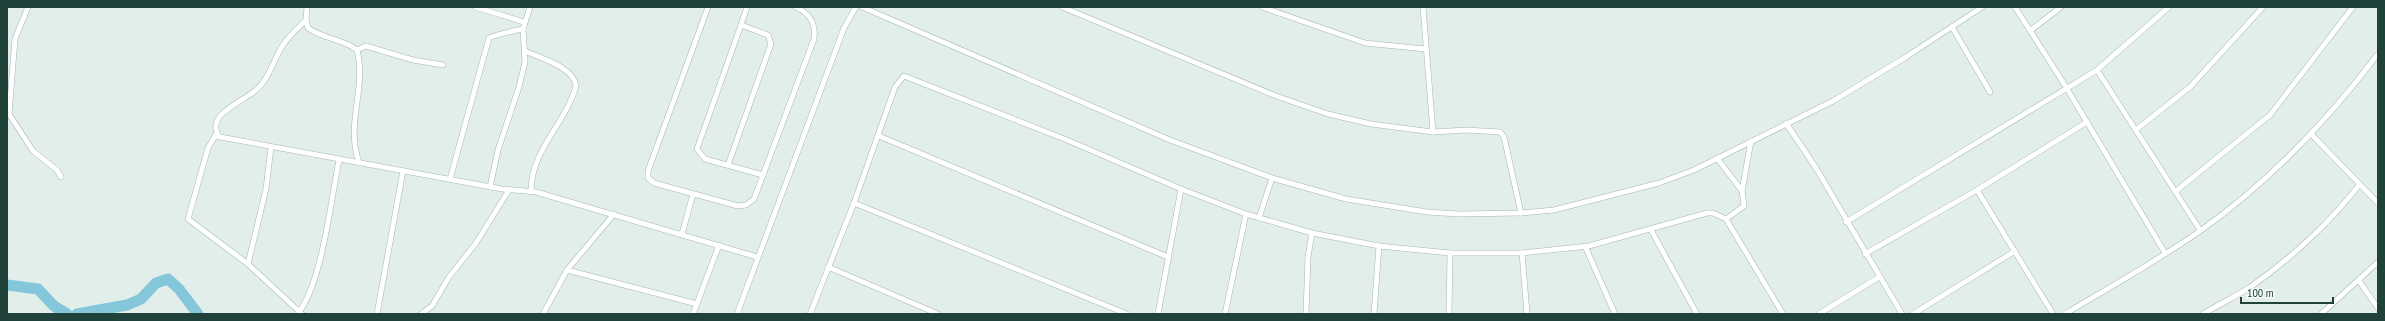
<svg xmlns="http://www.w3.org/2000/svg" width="2385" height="321" font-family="'PT Sans Narrow',sans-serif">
<rect width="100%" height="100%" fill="#e2eeea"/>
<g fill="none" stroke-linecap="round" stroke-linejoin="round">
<g stroke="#84c7da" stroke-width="11">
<polyline points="7,285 38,289 54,306 67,314"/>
<polyline points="77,314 127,305 141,299 156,283 168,279 179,289 198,314"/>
</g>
<defs>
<g id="minor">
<polyline points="28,7 15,39 9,114 33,151 57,170 61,177"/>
<path d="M 307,7 L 306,20 L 308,28 C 323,39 344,39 357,50 C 367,89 345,123 359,162"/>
<polyline points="475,7 524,22"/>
<path d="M 708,7 L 648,171 L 648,178 L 654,183 L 738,206 L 746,205 L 754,199 L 814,39 C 816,23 810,13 795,7"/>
<polyline points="862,7 1170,140 1272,178 1346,199 1427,212 1459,214 1521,213 1554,210 1659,183 1694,170 1833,101 1906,57 1982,7"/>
<polyline points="1062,7 1276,96 1328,114 1371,124 1433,132 1466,130 1500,132 1504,137 1521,213"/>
<polyline points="1262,7 1365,43 1425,49"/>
<polyline points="1423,7 1433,132"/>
<polyline points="2015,7 2066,87 2165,253"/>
<polyline points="741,25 747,7"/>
<polyline points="1952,27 1990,92"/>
<polyline points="2031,30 2061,7"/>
<polyline points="357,50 366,46 413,60 443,65"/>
<path d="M 525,51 C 540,58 574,67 576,86 C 566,123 531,150 531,191"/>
<polyline points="2097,70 2200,230"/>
<polyline points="1786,123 1816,168 1902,314"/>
<polyline points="2137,129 2190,87 2263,7"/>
<polyline points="2311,134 2378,203"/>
<path d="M 218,135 C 206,114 244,101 256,90 C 270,78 273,60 283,45 C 289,36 298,28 306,20"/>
<polyline points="879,136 1168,257"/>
<polyline points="1717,158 1742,191 1744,206 1726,219"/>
<polyline points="728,165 771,44 768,35 741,25 697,149 705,159 763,175"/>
<path d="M 450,179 L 489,38 C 491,36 517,30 523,29"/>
<polyline points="490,187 498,150 519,87 525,62 523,29 530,7"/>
<polyline points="1977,190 2087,122"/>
<polyline points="1742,191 1751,141"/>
<polyline points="2176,191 2270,115 2353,7"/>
<polyline points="854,203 1127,314"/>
<polyline points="1259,218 1272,178"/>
<polyline points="1846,222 2097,70 2169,7"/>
<polyline points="1651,230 1697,314"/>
<polyline points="682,234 693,194"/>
<polyline points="1585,246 1615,314"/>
<polyline points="1522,253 1527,314"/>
<polyline points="1865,254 1977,190 2053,314"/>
<polyline points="248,264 266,189 271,147"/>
<polyline points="828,267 938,314"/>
<polyline points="567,270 697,304"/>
<polyline points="2359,281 2378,308"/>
<path d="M 299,312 C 322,282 331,200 339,160"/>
<polyline points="302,314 248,264 188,219 208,148 215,136 502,189 536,192 757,257"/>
<polyline points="377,314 403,171"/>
<polyline points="421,314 432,306 449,277 476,243 509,190"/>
<polyline points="543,314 567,270 614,214"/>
<polyline points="693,314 719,245"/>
<polyline points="737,314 844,28 856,7"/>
<polyline points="810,314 854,203 895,87 904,76 1067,140 1181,189 1246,214 1312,233 1379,246 1450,253 1522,253 1589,246 1707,213 1713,213 1726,219 1783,314"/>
<polyline points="1158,314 1181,189"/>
<polyline points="1225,314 1246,214"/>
<polyline points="1306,314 1308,257 1312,233"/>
<polyline points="1374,314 1379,246"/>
<polyline points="1449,314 1450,253"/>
<polyline points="1819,314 1879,277"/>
<polyline points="1913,314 2015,251"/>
<path d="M 2065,314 C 2110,287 2157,261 2200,231 C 2268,183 2328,120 2378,54"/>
<path d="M 2203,314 C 2218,305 2234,297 2249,288 C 2289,260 2330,223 2359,185"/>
<polyline points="2321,314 2378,262"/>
</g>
</defs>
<use href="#minor" stroke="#a4b7b2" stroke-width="6"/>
<use href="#minor" stroke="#fff" stroke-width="5"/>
</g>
<rect width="2385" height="321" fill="none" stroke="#20423b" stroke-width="16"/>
<path d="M2241 297v6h92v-6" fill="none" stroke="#20423b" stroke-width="2"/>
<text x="2247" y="297" font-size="12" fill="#20423b" stroke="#f3faf7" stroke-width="3" paint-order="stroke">100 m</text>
</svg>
